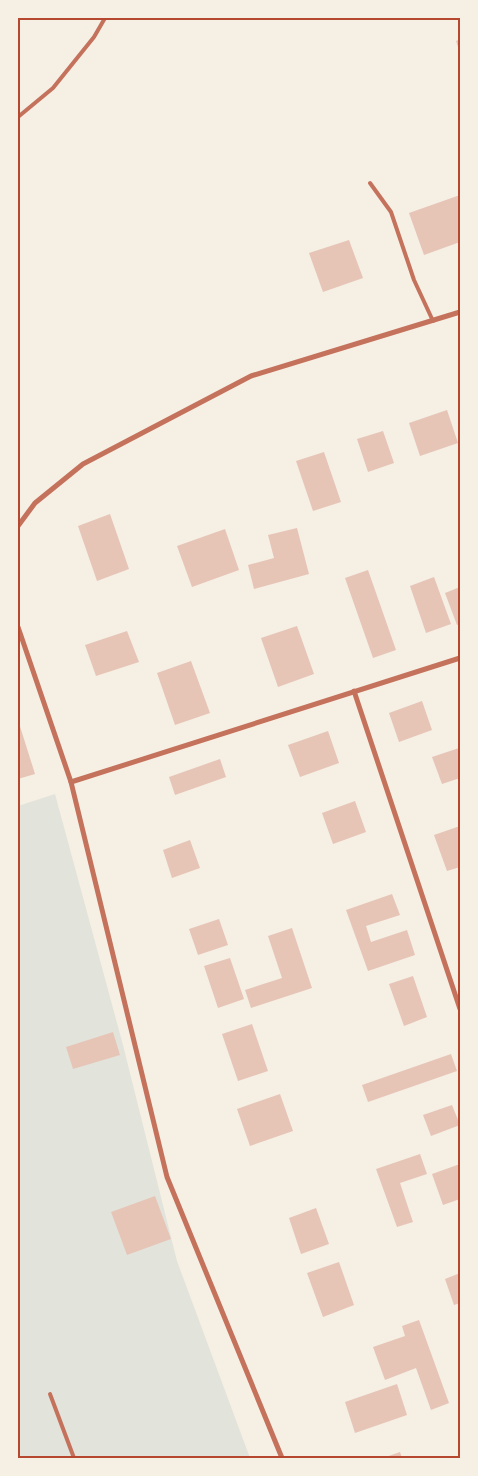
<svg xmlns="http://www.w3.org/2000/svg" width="478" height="1476" font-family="'Crimson Pro',serif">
<rect width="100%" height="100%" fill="#f6efe4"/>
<polygon fill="#e2e4dc" points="55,794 123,1045 177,1261 250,1458 18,1458 18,806"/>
<g fill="#e6c5b7">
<polygon points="460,39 460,53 456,41"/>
<polygon points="460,195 460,242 424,255 409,213"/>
<polygon points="349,240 363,278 323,292 309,253"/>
<polygon points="447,410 458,443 420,456 409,423"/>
<polygon points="383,431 394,463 368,472 357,439"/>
<polygon points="324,452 341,502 313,511 296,461"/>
<polygon points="110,514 129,569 97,581 78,526"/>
<polygon points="297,528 309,574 254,589 248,565 274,558 268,535"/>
<polygon points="225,529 239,570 192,587 177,546"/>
<polygon points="368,570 396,650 373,658 345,578"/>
<polygon points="434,577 451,624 426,633 410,586"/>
<polygon points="460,587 460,624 457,625 445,593"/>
<polygon points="297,626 314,674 278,687 261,638"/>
<polygon points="127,631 139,662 96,676 85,645"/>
<polygon points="191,661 210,713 175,725 157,673"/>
<polygon points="422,701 432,730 399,742 389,713"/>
<polygon points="18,720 35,774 18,779"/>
<polygon points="328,731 339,763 300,777 288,745"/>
<polygon points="459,748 460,778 442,784 432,757"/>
<polygon points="220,759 226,777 175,795 169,777"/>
<polygon points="355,801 366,832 333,844 322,813"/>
<polygon points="460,826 460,867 447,871 434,835"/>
<polygon points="190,840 200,868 172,878 163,850"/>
<polygon points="392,894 400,915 366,926 371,942 407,930 415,955 368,971 346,910"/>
<polygon points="219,919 228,945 198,955 189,929"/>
<polygon points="292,928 312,988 251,1008 245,990 282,978 268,936"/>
<polygon points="230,958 244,999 218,1008 204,966"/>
<polygon points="413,976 427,1017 404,1026 389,984"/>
<polygon points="252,1024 268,1071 238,1081 222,1034"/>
<polygon points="113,1032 120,1055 73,1069 66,1047"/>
<polygon points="451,1054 457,1071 368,1102 362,1085"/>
<polygon points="280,1094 293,1131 250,1146 237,1109"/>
<polygon points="452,1105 460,1125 431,1136 423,1115"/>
<polygon points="420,1154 427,1174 400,1183 413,1222 397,1227 376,1169"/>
<polygon points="460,1164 460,1199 443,1205 432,1174"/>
<polygon points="155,1196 171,1239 127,1255 111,1212"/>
<polygon points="316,1208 329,1244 301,1254 289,1218"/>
<polygon points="339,1262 354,1305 323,1317 307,1273"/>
<polygon points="460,1273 460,1303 454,1305 445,1279"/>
<polygon points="419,1320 449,1403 431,1410 416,1368 385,1380 373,1347 405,1336 402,1326"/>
<polygon points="397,1384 407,1415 355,1433 345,1402"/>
<polygon points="400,1452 402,1458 383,1458"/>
</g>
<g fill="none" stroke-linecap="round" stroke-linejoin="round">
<g stroke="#c5725c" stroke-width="4">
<polyline points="18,117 53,88 94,37 105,18"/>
<polyline points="370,183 391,212 414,280 433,321"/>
<polyline points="50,1394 74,1458"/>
</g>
<g stroke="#c5725c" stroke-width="5">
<polyline points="18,526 35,503 83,464 251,376 460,312"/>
<polyline points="18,627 71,782 167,1177 282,1458"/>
<polyline points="354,691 460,1009"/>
<polyline points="71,782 460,658"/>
</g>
</g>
<rect width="478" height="1476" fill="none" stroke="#f6efe4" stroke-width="38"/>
<rect x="19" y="19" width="440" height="1438" fill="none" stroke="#b5482f" stroke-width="2"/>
</svg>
